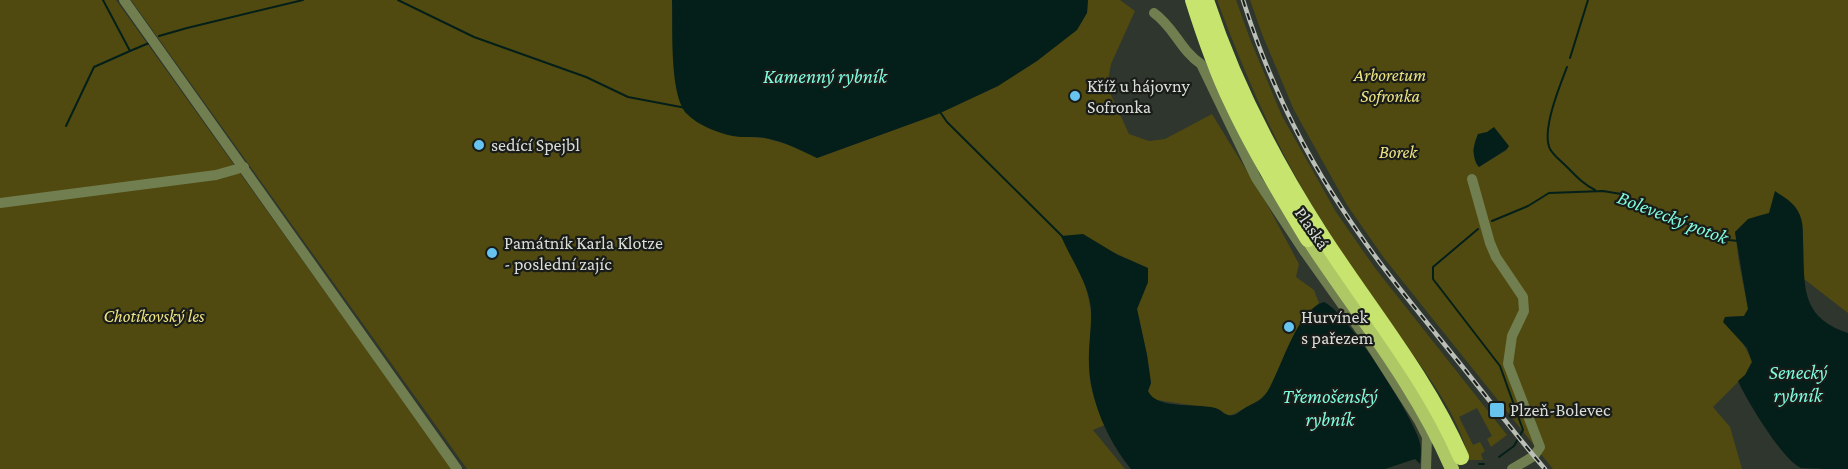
<svg xmlns="http://www.w3.org/2000/svg" width="1848" height="469" font-family="'Crimson Pro',serif">
<rect width="100%" height="100%" fill="#2f362d"/>
<g fill="#504a10" fill-rule="evenodd">
<polygon points="0,0 116,0 452,469 0,469"/>
<path d="M 131,0 L 672,0 L 675,78 L 683,109 L 733,136 L 765,138 L 789,145 L 817,158 L 938,114 L 998,86 L 1087,13 L 1088,0 L 1120,0 L 1135,11 L 1111,64 L 1107,86 L 1129,134 L 1149,141 L 1165,139 L 1212,114 L 1267,204 L 1299,264 L 1296,277 L 1314,290 L 1319,303 L 1299,325 L 1270,387 C 1263,400 1255,402 1243,409 C 1232,415 1229,419 1217,409 L 1157,400 L 1150,397 L 1148,391 L 1151,383 L 1147,355 L 1137,309 L 1148,282 L 1148,268 L 1106,249 L 1062,238 C 1074,259 1087,282 1090,307 C 1093,325 1089,345 1089,363 C 1088,384 1096,406 1105,425 L 1093,430 L 1125,469 L 467,469 Z"/>
<path d="M 1217,0 L 1236,0 L 1250,39 L 1282,116 L 1336,212 L 1375,268 L 1507,435 L 1491,447 L 1487,439 L 1492,436 L 1477,408 L 1459,417 L 1473,445 L 1480,442 L 1485,451 L 1481,454 L 1483,460 L 1469,460 C 1461,420 1432,382 1409,349 C 1380,306 1349,265 1322,221 C 1278,152 1246,77 1217,0 Z"/>
<path d="M 1250,0 L 1848,0 L 1848,313 L 1804,279 L 1801,219 C 1770,213 1759,208 1735,232 L 1739,263 L 1748,309 L 1744,316 L 1725,317 C 1734,332 1746,345 1752,362 L 1745,375 L 1713,407 L 1730,427 L 1742,469 L 1553,469 L 1384,258 L 1347,205 L 1294,110 L 1262,34 ZM 1487,132 L 1507,150 L 1479,167 L 1476,164 L 1473,149 Z"/>
</g>
<g fill="#041f19">
<path d="M 672,0 L 1088,0 L 1087,13 L 1077,30 L 1037,61 L 998,86 L 938,114 L 817,158 C 801,150 783,141 765,138 C 754,136 743,138 733,136 C 717,133 698,125 687,114 C 669,96 673,26 672,0 Z"/>
<path d="M 1494,127 L 1509,146 L 1507,149 L 1479,167 C 1471,157 1473,145 1478,134 L 1487,132 Z"/>
<path d="M 1775,191 C 1782,196 1791,201 1796,208 C 1803,218 1803,228 1803,239 C 1805,283 1798,317 1848,333 L 1848,469 C 1836,469 1811,469 1801,468 C 1783,461 1746,399 1738,381 L 1745,375 L 1752,362 L 1747,348 L 1723,322 L 1725,317 L 1744,316 L 1748,309 L 1735,232 L 1748,219 L 1769,213 Z"/>
<path d="M 1083,234 L 1118,255 L 1148,268 L 1148,282 L 1137,309 L 1147,355 L 1151,383 L 1148,391 C 1157,411 1201,402 1218,409 C 1224,412 1226,417 1234,415 C 1236,415 1240,411 1242,410 C 1255,401 1262,403 1270,387 C 1282,365 1298,309 1324,302 C 1347,312 1409,411 1418,437 C 1422,447 1421,453 1420,464 L 1415,459 L 1385,469 L 1131,469 C 1108,441 1090,401 1089,364 C 1088,346 1092,327 1091,308 C 1088,282 1071,260 1061,236 Z"/>
</g>
<g fill="none" stroke-linecap="round" stroke-linejoin="round">
<g stroke="#041f19" stroke-width="2">
<polyline points="103,0 130,51 149,43"/>
<polyline points="398,0 474,37 586,77 628,97 686,108"/>
<polyline points="159,36 187,28 303,0"/>
<polyline points="1570,58 1588,0"/>
<path d="M 1567,67 C 1560,85 1541,131 1550,149 C 1554,156 1561,161 1566,166 C 1576,176 1583,184 1595,190"/>
<polyline points="940,112 947,122 1062,236"/>
<polyline points="66,126 94,67 130,51"/>
<polyline points="1492,221 1528,206 1549,193 1603,191 1621,194 1677,220 1728,240 1739,241"/>
<polyline points="1478,229 1433,267 1433,279 1500,366 1523,430 1514,446 1499,457"/>
<polyline points="1479,464 1484,464"/>
</g>
<g stroke="#717e50" stroke-width="10">
<polyline points="124,0 457,469"/>
<path d="M 1154,13 C 1174,27 1181,51 1201,64 L 1256,178 L 1304,251 L 1366,338 L 1419,421 L 1427,437 L 1426,469"/>
<polyline points="1472,179 1490,243 1496,257 1523,297 1524,311 1512,336 1508,364 1540,447 1534,456 1512,469"/>
<polyline points="0,203 216,175 244,167"/>
</g>
<path stroke="#aec866" stroke-width="14" d="M 1308,239 C 1358,315 1416,385 1452,469"/>
<g stroke="#c7e56e" stroke-width="16">
<path d="M 1193,0 C 1204,35 1216,70 1232,103 C 1254,150 1281,195 1308,239"/>
<path d="M 1206,0 C 1233,83 1273,160 1320,233 C 1368,308 1425,375 1461,457"/>
</g>
<defs>
<path id="rail" d="M 1243,0 C 1266,73 1300,146 1343,210 C 1376,261 1415,308 1453,355 C 1484,393 1513,432 1545,469"/>
</defs>
<use href="#rail" stroke="#babfb8" stroke-width="4.5"/>
<use href="#rail" stroke="#191c18" stroke-width="2" stroke-dasharray="7" stroke-linecap="butt"/>
</g>
<g fill="#67c4ef" stroke="#191c18" stroke-width="2">
<circle cx="1075" cy="96" r="6"/>
<circle cx="479" cy="145" r="6"/>
<circle cx="492" cy="253" r="6"/>
<circle cx="1289" cy="327" r="6"/>
<rect x="1489" y="402" width="16" height="16" rx="3"/>
</g>
<g text-anchor="middle" stroke-width="4.5" stroke-linejoin="round" paint-order="stroke">
<g font-size="18" font-style="italic" fill="#ede382" stroke="#191c18">
<text x="1390" y="81">Arboretum<tspan x="1390" dy="21">Sofronka</tspan></text>
<text x="1398" y="158">Borek</text>
<text x="154" y="322">Chotíkovský les</text>
</g>
<g font-size="18" fill="#daded8" stroke="#191c18" text-anchor="start">
<text x="1087" y="92">Kříž u hájovny<tspan x="1087" dy="21">Sofronka</tspan></text>
<text x="491" y="151">sedící Spejbl</text>
<text x="504" y="249">Památník Karla Klotze<tspan x="504" dy="21">- poslední zajíc</tspan></text>
<text x="1301" y="323">Hurvínek<tspan x="1301" dy="21">s pařezem</tspan></text>
<text x="1510" y="416">Plzeň-Bolevec</text>
</g>
<g font-size="18" fill="#daded8" stroke="#191c18">
<text transform="translate(1312 228) rotate(55)" y="6">Plaská</text>
</g>
<g font-size="20" font-style="italic" fill="#7ffbde" stroke="#191c18">
<text x="825" y="83">Kamenný rybník</text>
<text transform="translate(1673 217) rotate(21)" y="7">Bolevecký potok</text>
<text x="1798" y="379">Senecký<tspan x="1798" dy="23">rybník</tspan></text>
<text x="1330" y="403">Třemošenský<tspan x="1330" dy="23">rybník</tspan></text>
</g>
</g>
</svg>
